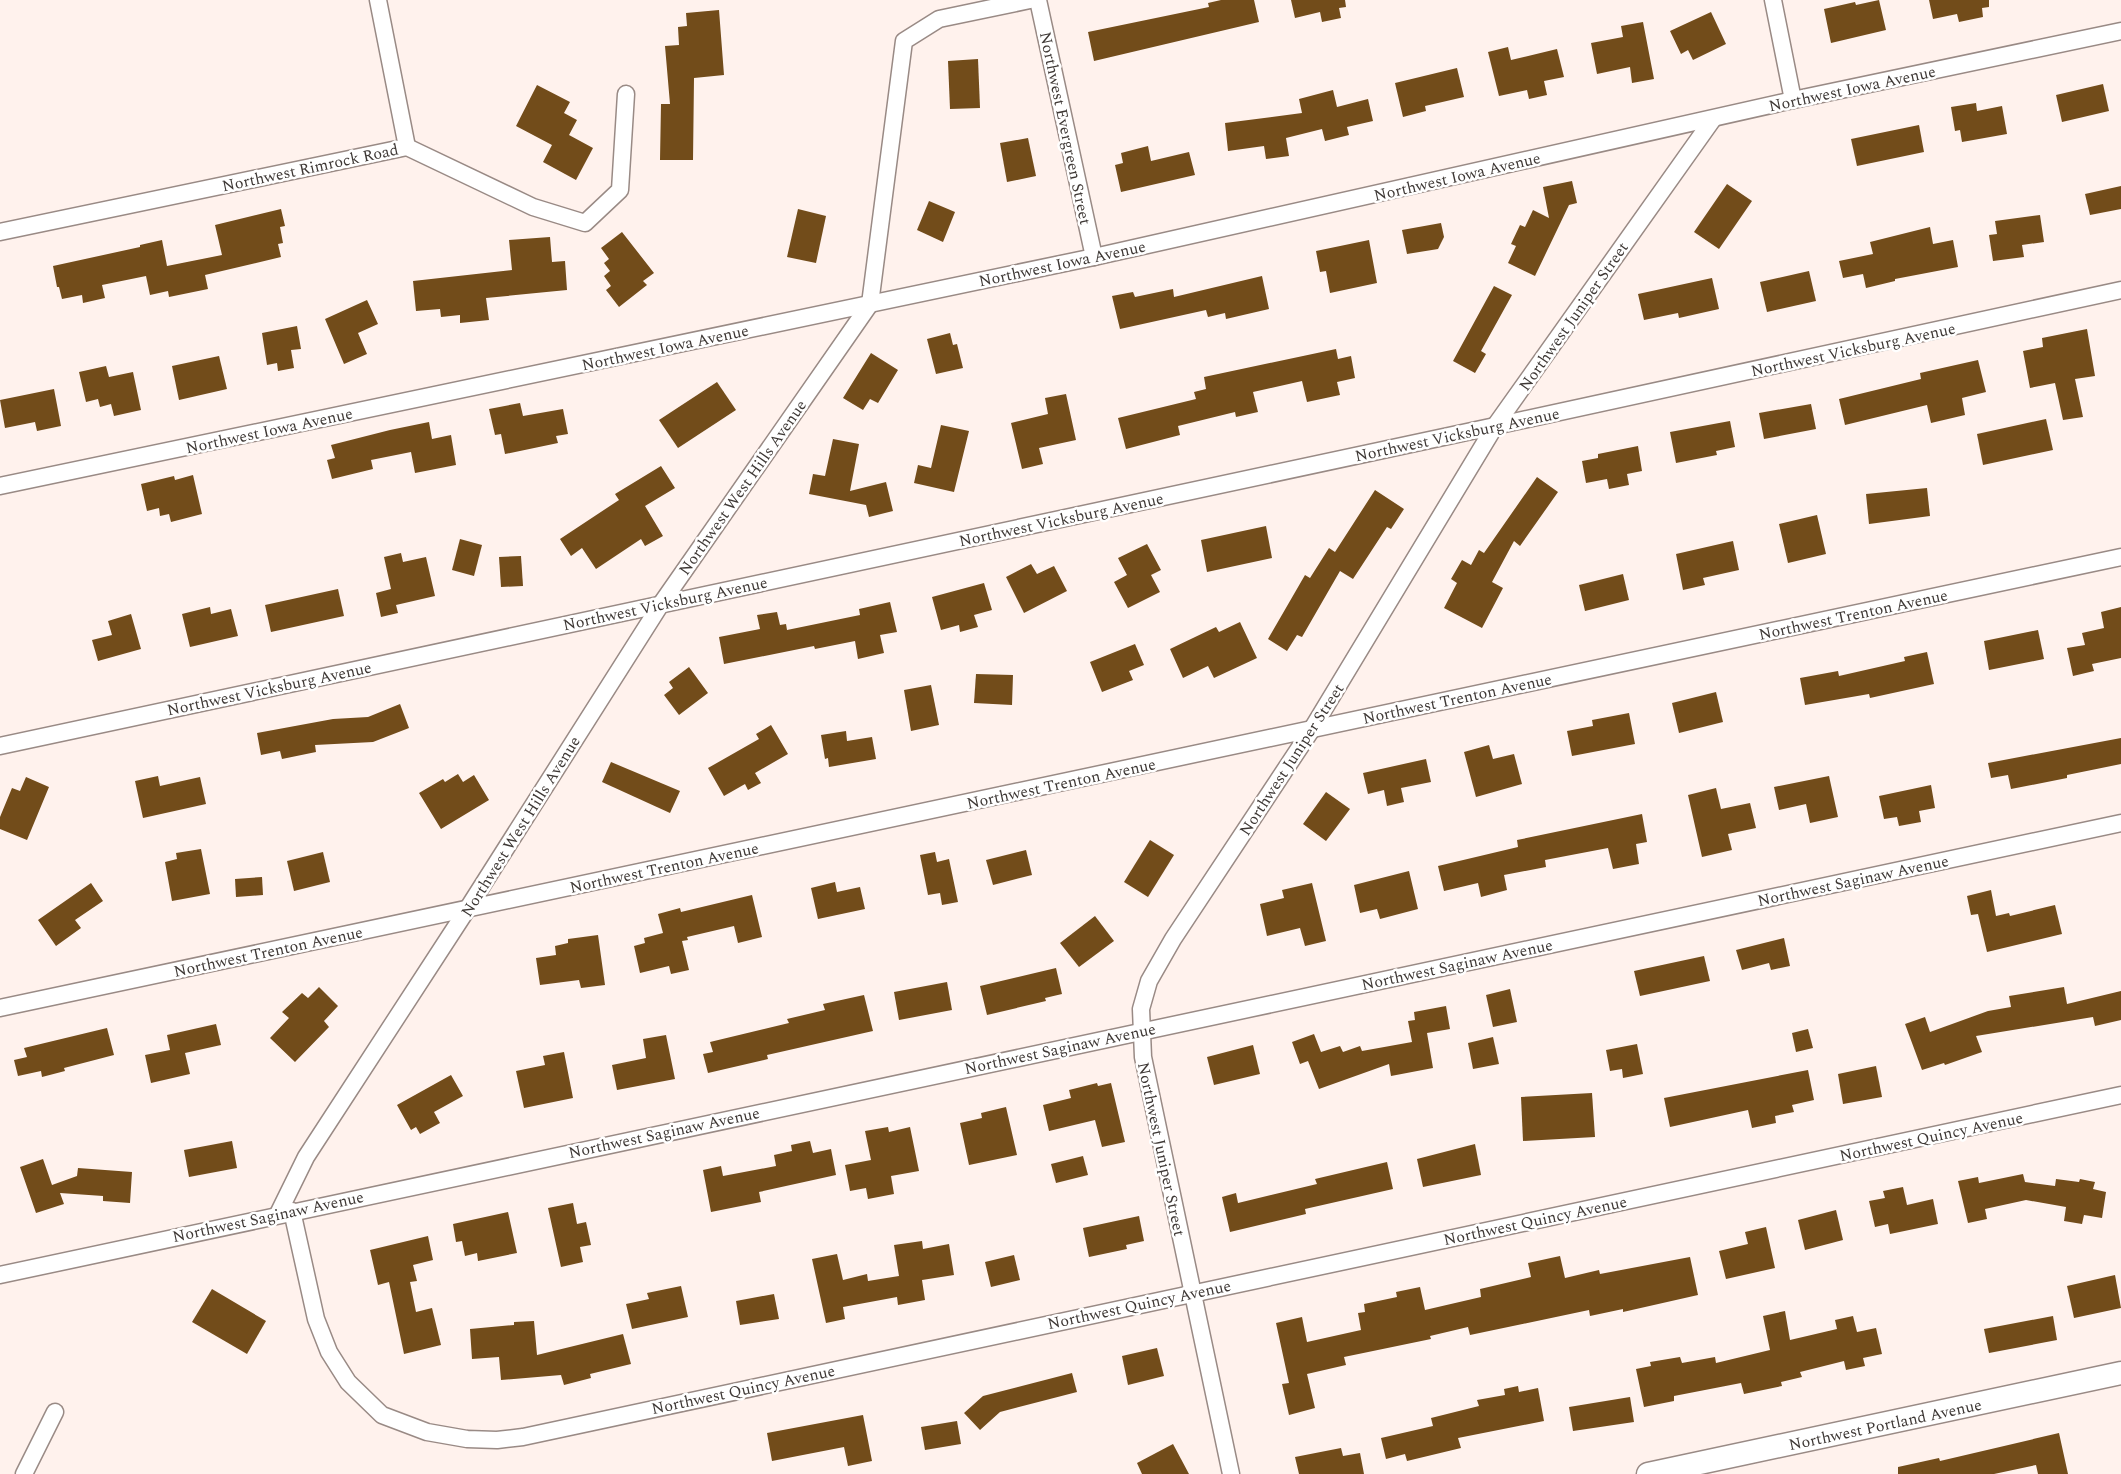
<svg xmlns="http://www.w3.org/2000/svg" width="2121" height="1474" font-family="Spectral,serif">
<rect width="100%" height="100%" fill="#fff2ed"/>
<g fill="#724c1a">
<polygon points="1221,0 1254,0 1259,22 1094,61 1088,32 1209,7 1208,3"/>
<polygon points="1291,0 1345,0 1346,7 1339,8 1341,18 1322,22 1320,12 1295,18"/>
<polygon points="1879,0 1886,30 1831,43 1824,9 1855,2 1856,5"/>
<polygon points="1929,0 1989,0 1989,7 1982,8 1983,17 1959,22 1957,14 1933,19"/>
<polygon points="719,10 724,75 694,78 693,160 660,160 661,104 670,104 665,46 679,45 678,27 687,26 686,13"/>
<polygon points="1711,12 1726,44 1693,60 1688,50 1681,54 1670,31"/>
<polygon points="1643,22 1654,79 1632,83 1630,67 1597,74 1591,43 1623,37 1621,26"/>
<polygon points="1508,47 1511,60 1557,49 1564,77 1544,81 1547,95 1529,99 1527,90 1499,96 1488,52"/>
<polygon points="978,59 980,108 950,109 948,61"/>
<polygon points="1457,68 1464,97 1425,106 1426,111 1403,117 1395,83"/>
<polygon points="2103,84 2109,111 2062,122 2056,95"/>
<polygon points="537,85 570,102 564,113 577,120 569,135 593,148 576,180 543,162 552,145 516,126"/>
<polygon points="1333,90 1337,107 1368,99 1373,121 1347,127 1349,135 1325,141 1322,129 1286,138 1289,156 1266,159 1264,146 1228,151 1225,123 1302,113 1299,99"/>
<polygon points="1976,103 1977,111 2002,106 2007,134 1962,142 1960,130 1955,131 1951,107"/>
<polygon points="1919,125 1924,152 1857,166 1851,139"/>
<polygon points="1028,138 1036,176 1007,182 1000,143"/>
<polygon points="1148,146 1151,161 1189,152 1195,175 1121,192 1115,165 1123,163 1121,153"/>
<polygon points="1572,181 1577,203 1569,205 1535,276 1508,263 1516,246 1511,244 1520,225 1525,227 1533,210 1549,218 1543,187"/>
<polygon points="1727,184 1752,201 1719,249 1694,232"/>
<polygon points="2121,186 2121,209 2090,215 2085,194"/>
<polygon points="929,201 955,212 943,242 917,230"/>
<polygon points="281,209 285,226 280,227 283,243 278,244 281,257 205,275 208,289 169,297 168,291 150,295 146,276 102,285 105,298 83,303 82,295 62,299 59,287 57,287 53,266 140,247 140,245 162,240 167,266 222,255 215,225"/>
<polygon points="798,209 826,216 816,263 787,257"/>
<polygon points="2040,215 2044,242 2022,245 2024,257 1993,261 1989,235 1997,234 1995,221"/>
<polygon points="1441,223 1444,237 1438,249 1407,254 1402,230"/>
<polygon points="1930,227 1933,244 1953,240 1958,267 1895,279 1895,281 1866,288 1863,274 1843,278 1839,261 1873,254 1870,242"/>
<polygon points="622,232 654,273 643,281 647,285 619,307 606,290 611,286 604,276 610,271 604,263 609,259 601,248"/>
<polygon points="550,237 552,262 565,261 567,290 486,298 489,320 460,323 460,315 441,317 440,309 416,311 413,281 512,270 509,240"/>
<polygon points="1369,240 1377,283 1330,293 1326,271 1320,272 1316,251"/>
<polygon points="1809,271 1816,301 1767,312 1760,282"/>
<polygon points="1262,276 1269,309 1226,319 1225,313 1208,317 1206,310 1120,329 1112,296 1133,292 1135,297 1173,289 1174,297"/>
<polygon points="1712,278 1719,309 1679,318 1678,313 1644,320 1638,294"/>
<polygon points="1494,286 1512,295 1481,351 1486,354 1475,373 1453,361"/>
<polygon points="367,300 378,324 358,333 367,354 344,364 325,319"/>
<polygon points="297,326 301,349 291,350 294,368 278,371 277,363 267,365 262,333"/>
<polygon points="2087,329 2095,376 2075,379 2083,417 2063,420 2055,383 2030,388 2023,351 2043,347 2042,338"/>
<polygon points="950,333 953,345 957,344 963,368 936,374 927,339"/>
<polygon points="1336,349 1338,359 1351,356 1355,378 1337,382 1340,395 1307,402 1302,381 1253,392 1258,412 1236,417 1235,412 1178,426 1180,435 1126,449 1118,418 1196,399 1194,392 1206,389 1204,377"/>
<polygon points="871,353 898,370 878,403 870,399 863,410 843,398"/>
<polygon points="219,356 227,389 179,400 172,366"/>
<polygon points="1978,360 1986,392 1962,398 1965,415 1931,423 1927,405 1845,425 1839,399 1921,379 1920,373"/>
<polygon points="106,366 109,377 133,372 141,410 114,416 111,404 100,407 98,399 86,402 79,372"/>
<polygon points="717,382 736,410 678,448 659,420"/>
<polygon points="54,389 61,426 37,431 35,422 5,428 0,400"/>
<polygon points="1066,394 1076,440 1039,448 1043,464 1022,469 1011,423 1048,414 1045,398"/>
<polygon points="520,403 523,416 563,409 568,434 556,436 558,443 505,454 501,434 495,435 489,409"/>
<polygon points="1811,404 1816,429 1764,439 1759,413"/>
<polygon points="2046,419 2053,450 1983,465 1977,434"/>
<polygon points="1730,421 1735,447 1716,451 1717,455 1676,463 1670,432"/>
<polygon points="429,422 432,439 451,435 456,465 415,473 411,452 371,460 373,469 332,479 327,460 335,458 331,445 390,430"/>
<polygon points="941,425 969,431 954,492 914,483 918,465 931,468"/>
<polygon points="833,439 859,444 850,491 886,482 893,511 869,517 866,505 809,494 813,474 825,476"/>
<polygon points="1638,446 1642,471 1627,474 1629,485 1609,489 1607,479 1586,483 1582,461 1598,458 1598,454"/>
<polygon points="661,466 675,488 645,506 663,536 645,546 641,539 596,569 582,548 571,556 560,539 619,500 615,494"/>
<polygon points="193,475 202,514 171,522 169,514 160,516 159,508 147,511 141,484 174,476 175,480"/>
<polygon points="1537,477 1558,492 1520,546 1514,541 1492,582 1503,588 1482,628 1444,608 1457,583 1451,579 1462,560 1471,565 1479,550 1484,553"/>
<polygon points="1927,488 1930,516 1869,524 1866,494"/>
<polygon points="1375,490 1404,509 1391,529 1387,527 1353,579 1340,571 1302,637 1297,635 1287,651 1268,639 1305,575 1310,578 1329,548 1335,552"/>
<polygon points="1817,515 1826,554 1788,563 1779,524"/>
<polygon points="1266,526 1272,558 1207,572 1201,540"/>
<polygon points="460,539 482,545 474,576 452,570"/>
<polygon points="1733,541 1739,570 1703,578 1705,585 1683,590 1676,554"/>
<polygon points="1147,544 1161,570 1151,575 1160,592 1128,608 1114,582 1127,575 1118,558"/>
<polygon points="401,553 403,562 426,557 435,596 396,605 398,613 381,617 376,593 391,589 384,557"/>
<polygon points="521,556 523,586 501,587 499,557"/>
<polygon points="1031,564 1037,574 1054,566 1067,591 1024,613 1006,577"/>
<polygon points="1623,574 1629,600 1585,611 1579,585"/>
<polygon points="984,583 992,610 974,615 978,627 960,632 959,625 941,630 932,597"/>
<polygon points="338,589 344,616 271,632 265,605"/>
<polygon points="890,602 897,632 880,635 884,653 858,659 855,641 815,649 814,646 724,664 719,637 760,629 757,615 777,612 780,625 786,624 787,630 860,615 859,609"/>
<polygon points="210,607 211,614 231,609 238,636 190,647 182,614"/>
<polygon points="2121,607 2121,658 2092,664 2094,671 2073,676 2067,648 2085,645 2082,633 2104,628 2101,612"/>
<polygon points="131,614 141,649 98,661 92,640 112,635 108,621"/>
<polygon points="1240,622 1257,658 1214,678 1208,666 1183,678 1170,649 1216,627 1219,632"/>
<polygon points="2038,630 2044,659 1989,670 1984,641"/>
<polygon points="1135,644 1144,665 1129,671 1133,680 1102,692 1090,662"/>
<polygon points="1927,652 1934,684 1870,698 1869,694 1805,705 1800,678 1838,671 1839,676 1905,661 1904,657"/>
<polygon points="689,667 708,693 679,715 664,695 673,688 669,682"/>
<polygon points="976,674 1013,675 1012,705 974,703"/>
<polygon points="931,685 939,725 911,731 904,690"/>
<polygon points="1716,692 1723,722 1679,733 1672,703"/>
<polygon points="400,704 409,728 373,742 315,745 316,752 282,759 280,751 261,755 257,733 333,719 368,717"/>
<polygon points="1629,713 1635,744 1572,756 1567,731 1593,726 1592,720"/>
<polygon points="771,725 788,754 755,773 761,783 748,790 745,784 724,796 708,768 759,739 756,734"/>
<polygon points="846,731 847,741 872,737 876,759 829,767 828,758 825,759 821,735"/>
<polygon points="2121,738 2121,764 2067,775 2067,778 2011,789 2008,775 1991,778 1988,763"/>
<polygon points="1489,745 1493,759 1514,754 1522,784 1476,797 1464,752"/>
<polygon points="1426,759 1431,782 1401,788 1404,802 1387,806 1384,790 1368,794 1363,773"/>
<polygon points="611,762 680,791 670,813 602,782"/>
<polygon points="458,774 463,782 474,775 489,800 441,829 419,793 443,779 445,782"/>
<polygon points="158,776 160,786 200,777 206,804 143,818 135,781"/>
<polygon points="1829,776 1838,817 1810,823 1806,804 1779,810 1774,787"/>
<polygon points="26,777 49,787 27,840 0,829 0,817 12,788 20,791"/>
<polygon points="1931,785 1935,808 1919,811 1921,822 1899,826 1897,817 1884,819 1879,796"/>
<polygon points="1716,788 1721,809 1750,803 1756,828 1728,834 1732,850 1702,857 1688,795"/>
<polygon points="1326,792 1350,809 1326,841 1303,824"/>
<polygon points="1642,814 1647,842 1636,844 1639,864 1613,869 1608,848 1545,860 1546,867 1504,875 1507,890 1481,897 1478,883 1444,891 1438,866 1518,847 1517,840"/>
<polygon points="1150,840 1174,855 1148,897 1124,882"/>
<polygon points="201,849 210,894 172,901 165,862 177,859 176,853"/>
<polygon points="1026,850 1032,875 993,885 986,860"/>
<polygon points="323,852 330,882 294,891 287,861"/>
<polygon points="935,852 937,862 949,859 958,902 942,905 940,893 928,895 920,855"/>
<polygon points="1409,871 1418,909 1380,919 1377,909 1360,913 1354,885"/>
<polygon points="262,877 263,895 236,897 235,879"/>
<polygon points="835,882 837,892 860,887 865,909 818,919 811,888"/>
<polygon points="91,883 103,901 75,920 81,928 56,946 38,920"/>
<polygon points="1312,883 1326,941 1305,946 1300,928 1267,936 1260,904 1284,898 1282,890"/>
<polygon points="1991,890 1996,916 2009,913 2010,916 2055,905 2062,934 1987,952 1978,914 1971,915 1967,896"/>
<polygon points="752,895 762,937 738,943 734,926 687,937 688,940 682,941 689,970 671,974 669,966 640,973 634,946 645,943 644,938 663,933 658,914 680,908 681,912"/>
<polygon points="1095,916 1114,941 1079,967 1060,943"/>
<polygon points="598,935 605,985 581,988 579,980 540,985 536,958 556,955 555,946 568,943 568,939"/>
<polygon points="1784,938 1790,966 1771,970 1769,963 1742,970 1736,950"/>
<polygon points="1704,956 1710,981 1640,996 1634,971"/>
<polygon points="1056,968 1062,994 1045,998 1046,1001 987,1015 980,986"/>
<polygon points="947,982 952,1010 899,1020 894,992"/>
<polygon points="319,987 338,1006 324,1021 329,1027 295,1062 270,1038 289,1018 282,1012 302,993 308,998"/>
<polygon points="2064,987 2067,1004 2121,991 2121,1020 2095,1026 2093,1017 1976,1036 1982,1052 1945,1065 1944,1063 1922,1070 1905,1024 1925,1017 1930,1032 1988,1011 2011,1007 2009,996"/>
<polygon points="1510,989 1517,1022 1493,1027 1486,995"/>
<polygon points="864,995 873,1031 767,1055 768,1059 708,1073 703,1054 713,1052 710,1042 789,1023 787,1019 825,1010 823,1004"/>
<polygon points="1446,1006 1450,1029 1427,1033 1433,1068 1391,1076 1389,1064 1319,1089 1308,1061 1300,1064 1292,1042 1314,1034 1321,1052 1340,1046 1343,1052 1360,1046 1362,1051 1412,1042 1408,1021 1415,1020 1414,1012"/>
<polygon points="216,1024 221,1045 185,1053 190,1074 151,1083 145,1055 170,1050 167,1035"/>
<polygon points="107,1028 114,1055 64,1068 65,1071 42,1077 41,1071 18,1076 14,1060 27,1057 24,1048"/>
<polygon points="1808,1029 1813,1048 1796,1052 1792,1033"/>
<polygon points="666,1035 675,1079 617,1090 612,1065 646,1058 643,1039"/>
<polygon points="1493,1037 1499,1064 1473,1069 1468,1043"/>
<polygon points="1637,1044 1643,1074 1623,1078 1622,1069 1610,1071 1606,1050"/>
<polygon points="1253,1045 1260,1074 1214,1085 1207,1057"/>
<polygon points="564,1052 573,1098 524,1108 516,1071 545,1065 543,1056"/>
<polygon points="1876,1066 1882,1097 1843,1104 1838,1074"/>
<polygon points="1808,1070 1814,1100 1792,1105 1794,1112 1775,1116 1776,1123 1752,1128 1748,1110 1670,1127 1664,1098"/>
<polygon points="451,1075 463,1096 434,1112 440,1123 420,1134 416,1127 411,1130 397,1105"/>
<polygon points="1097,1083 1098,1086 1111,1083 1125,1142 1102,1147 1095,1120 1049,1131 1043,1105 1071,1098 1069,1090"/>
<polygon points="1592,1093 1595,1137 1523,1141 1521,1097"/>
<polygon points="1006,1107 1017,1155 969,1165 960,1123 982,1118 981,1113"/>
<polygon points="888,1127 889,1132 910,1127 919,1171 891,1176 894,1194 868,1199 866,1188 850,1191 845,1165 871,1160 865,1131"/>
<polygon points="232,1141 237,1168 189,1177 184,1150"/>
<polygon points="810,1141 813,1153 831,1149 836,1175 759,1192 761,1202 711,1212 703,1170 721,1166 723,1176 776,1166 774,1155 792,1151 791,1145"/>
<polygon points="1475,1144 1481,1175 1423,1187 1417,1159"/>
<polygon points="1083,1156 1088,1175 1056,1183 1051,1164"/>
<polygon points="43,1159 52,1185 77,1176 78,1168 132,1172 130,1203 103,1201 103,1196 60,1193 64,1204 36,1213 20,1167"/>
<polygon points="1387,1162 1393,1189 1305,1209 1306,1214 1230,1232 1222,1197 1236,1193 1238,1203 1317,1184 1315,1179"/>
<polygon points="2023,1174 2025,1182 2055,1186 2056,1179 2079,1182 2080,1179 2095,1182 2093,1189 2106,1192 2102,1218 2084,1215 2082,1224 2064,1221 2066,1207 2026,1200 1985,1209 1987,1219 1968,1223 1958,1181 1978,1177 1979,1183"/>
<polygon points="1903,1187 1907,1205 1933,1199 1938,1224 1890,1234 1888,1224 1875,1227 1869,1201 1885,1198 1883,1191"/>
<polygon points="573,1203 577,1224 586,1222 591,1245 580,1247 583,1262 561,1267 548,1208"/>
<polygon points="1836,1210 1843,1240 1805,1250 1798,1220"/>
<polygon points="508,1212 517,1253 478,1261 477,1253 465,1256 462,1241 456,1242 453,1224"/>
<polygon points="1139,1216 1144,1241 1126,1245 1127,1249 1089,1257 1083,1228"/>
<polygon points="1766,1227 1775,1268 1726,1279 1719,1251 1748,1244 1745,1232"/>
<polygon points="428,1236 433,1260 413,1265 417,1281 410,1282 416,1312 432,1308 441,1345 404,1354 389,1282 378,1285 370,1250"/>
<polygon points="922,1241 923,1249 949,1244 954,1275 922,1280 925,1300 898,1305 897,1297 843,1307 845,1319 826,1323 812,1259 837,1254 843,1280 867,1274 868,1281 899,1276 894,1245"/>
<polygon points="1014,1255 1020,1280 991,1287 985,1262"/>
<polygon points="1560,1256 1565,1278 1599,1270 1600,1274 1690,1257 1698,1295 1623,1312 1623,1309 1590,1316 1589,1310 1470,1335 1468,1327 1430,1336 1431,1339 1344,1357 1346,1365 1307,1374 1315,1408 1289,1415 1282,1384 1289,1383 1276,1323 1302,1317 1307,1342 1361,1330 1358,1313 1365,1312 1364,1304 1397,1297 1396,1292 1420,1287 1425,1310 1481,1297 1480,1289 1531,1277 1528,1263"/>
<polygon points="2115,1275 2121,1308 2074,1318 2067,1286"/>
<polygon points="681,1286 688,1317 632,1329 626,1304 649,1299 647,1293"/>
<polygon points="212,1289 266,1321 247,1354 192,1322"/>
<polygon points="774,1294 779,1319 740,1325 736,1301"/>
<polygon points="1785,1311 1790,1340 1837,1329 1835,1320 1853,1316 1857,1332 1876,1328 1882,1354 1863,1358 1865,1366 1846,1370 1844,1361 1800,1372 1802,1377 1781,1382 1782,1386 1744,1394 1741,1383 1674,1396 1674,1401 1644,1407 1636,1369 1651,1366 1650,1362 1680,1357 1682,1363 1715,1357 1716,1363 1770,1350 1763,1316"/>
<polygon points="2053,1316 2057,1340 1989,1353 1984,1329"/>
<polygon points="534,1321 537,1355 623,1334 631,1364 590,1374 591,1378 564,1385 561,1375 501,1380 499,1357 472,1359 470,1329 514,1325 514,1322"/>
<polygon points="1157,1348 1164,1376 1128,1385 1122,1356"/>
<polygon points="1072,1373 1077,1392 1000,1412 980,1430 964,1413 983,1396"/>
<polygon points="1518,1386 1519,1392 1538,1388 1544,1421 1458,1438 1461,1448 1407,1461 1405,1454 1386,1459 1381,1438 1433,1426 1431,1418 1479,1406 1477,1400 1505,1395 1504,1389"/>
<polygon points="1630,1397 1634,1422 1573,1431 1569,1407"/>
<polygon points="863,1415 872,1461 848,1466 844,1447 772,1461 767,1433"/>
<polygon points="957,1421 961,1444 925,1450 921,1427"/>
<polygon points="2059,1433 2068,1474 2038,1474 2036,1465 1994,1474 1898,1474 1898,1467 1939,1458 1940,1461"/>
<polygon points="1173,1444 1189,1474 1142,1474 1137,1463"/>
<polygon points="1341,1448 1343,1456 1360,1453 1364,1474 1299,1474 1295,1457"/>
</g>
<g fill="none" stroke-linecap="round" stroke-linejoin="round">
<defs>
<g id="street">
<polyline points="378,0 407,147"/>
<polyline points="1038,0 1094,257"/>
<polyline points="1773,0 1793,100"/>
<polyline points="0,232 407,147 533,207 585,223 620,190 626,94"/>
<polyline points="0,486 1094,257 1793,100 2121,31"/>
<polyline points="0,746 1495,426 2121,290"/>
<polyline points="0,1008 2121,557"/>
<polyline points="292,1211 316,1319 329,1352 348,1382 382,1415 427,1432 467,1439 497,1440 523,1437 2121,1095"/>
<polyline points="278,1214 306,1157 468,908 661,604 870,304 904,41 939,19 1030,0"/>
<polyline points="0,1275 2121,823"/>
<polyline points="24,1474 55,1412"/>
<polyline points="1231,1474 1143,1057 1141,1009 1149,981 1173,939 1312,729 1495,426 1713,119"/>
</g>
<polyline id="secondary" points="1648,1474 2121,1373"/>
</defs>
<use href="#street" stroke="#998a85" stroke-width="19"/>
<use href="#secondary" stroke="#998a85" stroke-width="25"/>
<use href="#street" stroke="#fff" stroke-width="16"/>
<use href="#secondary" stroke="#fff" stroke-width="22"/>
</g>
<g text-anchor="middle" stroke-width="5" stroke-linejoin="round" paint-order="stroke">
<g font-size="16" fill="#3e3835" stroke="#fff">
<text transform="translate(1852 88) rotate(-12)" y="6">Northwest Iowa Avenue</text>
<text transform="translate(1066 128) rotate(78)" y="6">Northwest Evergreen Street</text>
<text transform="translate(310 167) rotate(-12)" y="6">Northwest Rimrock Road</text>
<text transform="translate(1457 176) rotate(-13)" y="6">Northwest Iowa Avenue</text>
<text transform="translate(1062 263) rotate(-12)" y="6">Northwest Iowa Avenue</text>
<text transform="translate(1573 316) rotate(-55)" y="6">Northwest Juniper Street</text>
<text transform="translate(665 347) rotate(-12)" y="6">Northwest Iowa Avenue</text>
<text transform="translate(1853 349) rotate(-12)" y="6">Northwest Vicksburg Avenue</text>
<text transform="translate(269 430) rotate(-12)" y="6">Northwest Iowa Avenue</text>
<text transform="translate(1457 434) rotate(-12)" y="6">Northwest Vicksburg Avenue</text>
<text transform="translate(742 487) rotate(-55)" y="6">Northwest West Hills Avenue</text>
<text transform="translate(1061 519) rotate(-12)" y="6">Northwest Vicksburg Avenue</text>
<text transform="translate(665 603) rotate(-12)" y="6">Northwest Vicksburg Avenue</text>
<text transform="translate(1853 614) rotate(-12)" y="6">Northwest Trenton Avenue</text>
<text transform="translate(269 688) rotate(-12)" y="6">Northwest Vicksburg Avenue</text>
<text transform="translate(1457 698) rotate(-12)" y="6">Northwest Trenton Avenue</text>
<text transform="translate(1291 759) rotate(-57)" y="6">Northwest Juniper Street</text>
<text transform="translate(1061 783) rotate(-12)" y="6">Northwest Trenton Avenue</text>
<text transform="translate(520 826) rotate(-58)" y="6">Northwest West Hills Avenue</text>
<text transform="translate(664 867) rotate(-12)" y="6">Northwest Trenton Avenue</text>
<text transform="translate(1853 880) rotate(-12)" y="6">Northwest Saginaw Avenue</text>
<text transform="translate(268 951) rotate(-12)" y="6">Northwest Trenton Avenue</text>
<text transform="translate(1457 964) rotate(-12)" y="6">Northwest Saginaw Avenue</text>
<text transform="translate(1060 1048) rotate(-12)" y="6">Northwest Saginaw Avenue</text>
<text transform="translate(664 1132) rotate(-12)" y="6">Northwest Saginaw Avenue</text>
<text transform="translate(1931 1136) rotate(-12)" y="6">Northwest Quincy Avenue</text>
<text transform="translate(1162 1149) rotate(78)" y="6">Northwest Juniper Street</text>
<text transform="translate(268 1216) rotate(-12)" y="6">Northwest Saginaw Avenue</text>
<text transform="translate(1535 1220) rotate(-12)" y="6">Northwest Quincy Avenue</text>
<text transform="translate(1139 1304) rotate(-12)" y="6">Northwest Quincy Avenue</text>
<text transform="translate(743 1389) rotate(-12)" y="6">Northwest Quincy Avenue</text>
<text transform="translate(1885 1424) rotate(-12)" y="6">Northwest Portland Avenue</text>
</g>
</g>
</svg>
